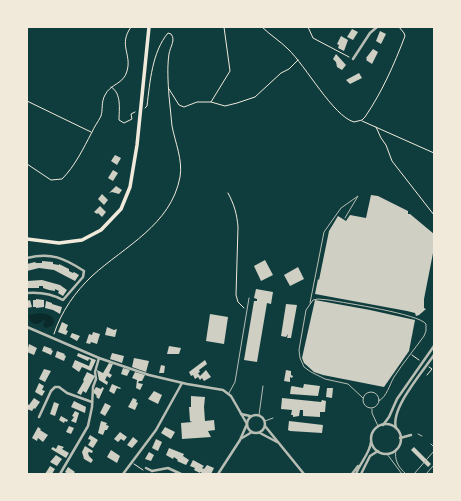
<svg xmlns="http://www.w3.org/2000/svg" width="461" height="501" font-family="Figtree,sans-serif">
<rect width="100%" height="100%" fill="#0f3d3e"/>
<path fill="#0a2a2b" d="M 40,313 C 46,314 53,314 54,322 L 52,326 L 46,328 L 43,326 L 45,319 L 38,324 L 34,324 L 30,321 L 29,315 Z"/>
<g fill="#cfcfc3">
<polygon points="352,29 358,32 353,40 347,37"/>
<polygon points="380,31 386,34 381,44 376,41"/>
<polygon points="341,36 348,40 344,51 338,48 339,45 337,44"/>
<polygon points="373,49 378,52 372,64 366,60 367,59 366,58"/>
<polygon points="336,54 346,65 342,70 337,67 336,62 333,59"/>
<polygon points="359,73 362,78 350,84 346,80"/>
<polygon points="115,155 121,158 117,165 111,161"/>
<polygon points="113,170 118,173 113,181 108,178"/>
<polygon points="116,186 122,190 119,194 112,192 109,193"/>
<polygon points="102,194 108,200 104,205 98,199"/>
<polygon points="371,195 378,196 408,211 408,214 410,214 434,234 434,248 424,299 424,308 426,309 419,315 416,316 415,313 407,311 315,294 318,279 319,280 329,231 338,216 346,221 350,215 366,218"/>
<polygon points="100,206 106,212 102,217 98,213 97,214 94,212"/>
<polygon points="265,260 273,275 261,281 254,266"/>
<polygon points="42,261 53,262 53,264 59,265 59,264 69,269 69,271 73,273 74,272 79,275 75,281 54,270 39,268 27,271 27,264 35,262 36,263 42,263"/>
<polygon points="298,267 304,279 290,286 284,275"/>
<polygon points="42,280 60,285 67,290 63,296 58,293 59,291 55,289 55,291 49,290 43,288 43,286 39,286 39,288 27,288 27,281"/>
<polygon points="256,289 273,292 271,304 267,303 257,362 244,360 254,301 257,301 257,299 254,298"/>
<polygon points="36,299 44,300 44,307 36,308 36,307 33,307 33,300 36,300"/>
<polygon points="30,300 32,307 27,308 27,301"/>
<polygon points="315,300 370,310 415,320 409,351 384,387 323,375 314,372 304,363 302,358"/>
<polygon points="46,301 52,303 52,304 62,307 60,314 53,310 45,308"/>
<polygon points="286,304 297,305 291,338 287,338 288,334 286,337 281,336"/>
<polygon points="210,314 228,317 224,344 206,341"/>
<polygon points="62,322 68,325 66,330 68,331 66,335 58,332"/>
<polygon points="107,327 114,330 117,329 115,337 105,335"/>
<polygon points="93,332 100,334 97,344 91,342 90,344 86,343 89,334 92,335"/>
<polygon points="72,333 80,336 77,341 70,337"/>
<polygon points="29,344 37,348 34,355 27,352"/>
<polygon points="44,346 52,349 51,350 53,351 51,355 42,351"/>
<polygon points="169,346 181,348 179,354 167,354"/>
<polygon points="57,351 65,354 64,355 66,356 64,361 55,357"/>
<polygon points="78,353 96,360 91,371 82,367 79,372 72,367 75,360 89,366 91,360 89,359 88,361 77,356"/>
<polygon points="112,353 124,356 122,363 110,359"/>
<polygon points="134,358 149,361 146,372 132,367"/>
<polygon points="205,360 207,364 199,370 200,372 198,373 200,376 206,370 211,377 204,381 202,378 200,380 198,377 195,379 193,375 191,376 189,372"/>
<polygon points="109,363 113,364 109,373 112,375 110,378 107,376 105,380 108,382 107,385 99,380 97,370 103,373"/>
<polygon points="161,365 165,366 164,373 159,373"/>
<polygon points="123,368 130,370 127,376 121,374"/>
<polygon points="44,369 51,371 45,382 39,379"/>
<polygon points="286,370 291,371 291,375 293,376 292,378 290,377 290,382 284,381"/>
<polygon points="87,372 95,376 86,393 83,391 81,395 77,393 84,381 83,380"/>
<polygon points="135,372 145,375 142,381 139,381 138,383 143,384 140,390 136,388 137,380 132,378"/>
<polygon points="39,383 44,386 42,390 45,391 42,396 35,392"/>
<polygon points="112,384 121,388 120,389 117,388 114,394 109,391"/>
<polygon points="304,384 320,386 318,396 290,394 291,387 292,386 303,388"/>
<polygon points="96,387 101,389 102,387 104,388 99,399 96,397 97,396 93,392"/>
<polygon points="327,388 333,388 332,398 326,397"/>
<polygon points="154,391 162,395 158,404 148,399"/>
<polygon points="191,396 205,397 204,407 205,421 214,420 215,430 208,431 211,437 182,439 181,423 192,422 190,421 189,407 191,407"/>
<polygon points="34,398 40,402 35,409 34,408 32,411 27,409 27,404 29,405"/>
<polygon points="133,398 137,400 136,402 138,403 135,410 128,407"/>
<polygon points="282,398 321,402 322,400 326,401 325,412 320,412 320,417 303,416 303,410 300,410 299,416 293,417 293,415 291,415 292,410 281,409"/>
<polygon points="74,401 86,407 85,413 71,407"/>
<polygon points="54,402 59,404 55,416 50,414"/>
<polygon points="105,403 111,406 105,416 100,413"/>
<polygon points="75,411 79,413 76,423 71,421 74,417 72,416"/>
<polygon points="61,416 68,420 67,422 65,421 64,423 59,420"/>
<polygon points="101,421 107,423 106,425 109,426 107,430 105,430 103,435 98,433"/>
<polygon points="289,421 323,425 322,433 290,431 288,430"/>
<polygon points="69,426 74,428 71,434 66,432"/>
<polygon points="38,427 41,429 40,430 48,435 43,442 38,438 37,441 32,438"/>
<polygon points="165,427 175,432 171,439 161,433"/>
<polygon points="120,432 127,437 124,441 121,439 118,442 114,439"/>
<polygon points="90,435 98,440 93,448 88,445 91,440 88,439"/>
<polygon points="133,437 138,441 132,448 127,445"/>
<polygon points="156,439 162,442 158,451 152,448"/>
<polygon points="58,445 64,447 62,449 69,453 66,458 51,449 53,447 56,449"/>
<polygon points="85,446 93,451 92,453 89,452 88,453 89,456 93,460 91,463 84,459 82,452"/>
<polygon points="414,447 431,464 428,467 411,450"/>
<polygon points="169,448 184,454 183,456 189,460 186,465 177,461 178,460 174,457 173,459 166,455"/>
<polygon points="111,450 120,456 117,463 107,457"/>
<polygon points="149,452 154,455 151,461 145,459"/>
<polygon points="56,455 62,459 57,466 50,462"/>
<polygon points="193,460 204,466 202,468 204,469 207,465 214,468 211,474 202,474 202,473 200,472 200,473 194,470 195,468 190,466"/>
<polygon points="50,466 55,469 52,474 45,474"/>
<polygon points="68,467 75,472 73,474 68,474 65,472"/>
</g>
<g fill="none" stroke-linecap="round" stroke-linejoin="round">
<g stroke="#f1e9da" stroke-width="1">
<path d="M 262,27 C 270,35 280,41 288,49 C 306,66 333,116 354,122 L 362,120 L 365,117 C 382,92 394,65 405,36 L 404,33 L 399,27"/>
<polyline points="308,27 313,38 349,57"/>
<path d="M 111,87 C 122,93 119,110 119,120 L 124,123 L 132,119 L 131,114 L 135,112"/>
<polyline points="169,89 179,105 184,107 197,102 211,102 230,71 224,27"/>
<polyline points="27,101 91,132"/>
<polyline points="211,102 225,106 237,103 255,97 281,73 289,69 298,60"/>
<polyline points="362,121 434,153"/>
<polyline points="376,127 381,138 386,145 392,161 434,215"/>
<path d="M 27,164 L 51,180 L 62,179 C 75,166 83,149 92,132 C 94,127 98,122 101,116 C 103,110 101,102 105,95 C 110,84 124,84 127,71 C 132,54 118,45 131,27"/>
<path d="M 228,193 C 234,204 237,214 238,227 L 236,295 L 238,302 L 244,308"/>
<path d="M 54,334 C 61,312 75,292 92,276 C 125,246 171,225 180,177 C 183,160 175,142 172,126 C 171,116 170,106 169,96 C 168,82 167,67 169,54 C 170,47 176,40 171,34 L 168,33 C 152,52 150,82 147,106 L 145,108"/>
<polyline points="412,355 419,360"/>
<polyline points="427,375 432,369 429,367"/>
<polyline points="134,464 143,470"/>
</g>
<g stroke="#b8beb3" stroke-width="1">
<polyline points="310,303 324,232 341,208 358,196 345,218"/>
<circle cx="371" cy="400" r="8"/>
<polyline points="229,393 235,382 249,298"/>
<path d="M 363,398 L 348,384 L 325,379 L 311,372 L 304,367 L 300,358 L 299,350 L 306,310 L 313,300 L 318,299 L 329,300 C 346,303 419,314 426,324 L 426,331 L 424,336 C 414,350 403,363 394,377 C 389,386 387,396 379,401"/>
<polyline points="372,409 372,413 378,426"/>
<polyline points="259,415 263,386"/>
<polyline points="265,421 273,418"/>
<polyline points="418,434 422,436"/>
<polyline points="431,444 434,447"/>
<path d="M 396,449 C 394,460 398,467 406,474"/>
<polyline points="387,454 402,474"/>
<polyline points="414,474 434,451"/>
<polyline points="426,474 434,465"/>
<polyline points="432,474 434,472"/>
</g>
<g stroke="#b8beb3" stroke-width="2.5">
<polyline points="353,59 370,33 377,27"/>
<path d="M 27,258 C 51,252 64,258 84,271 L 83,277 L 63,300 C 52,294 40,292 27,293"/>
<polyline points="27,327 99,358 149,375 187,384 223,390 231,396 247,424 240,440 218,474"/>
<polyline points="241,414 250,416"/>
<circle cx="256" cy="424" r="9"/>
<polyline points="39,417 51,391 55,387 59,387 67,393 92,402"/>
<circle cx="386" cy="439" r="15"/>
<polyline points="383,425 389,417 397,399 434,346"/>
<polyline points="265,426 304,474"/>
<path d="M 396,428 C 390,409 423,371 434,355"/>
<polyline points="260,433 277,442"/>
<polyline points="242,438 252,432"/>
<polyline points="400,438 411,435"/>
<polyline points="146,468 152,471"/>
<polyline points="152,471 168,468 181,474"/>
<polyline points="60,474 88,426 92,407 93,387 96,379 95,372 99,358"/>
<polyline points="123,474 156,430 182,383"/>
<polyline points="352,474 358,466"/>
<path d="M 356,474 C 360,463 370,453 371,442"/>
<polyline points="361,474 370,456 378,451"/>
</g>
<polyline stroke="#f1e9da" stroke-width="3.5" points="27,239 59,243 82,240 101,230 121,209 130,187 137,145 149,27"/>
</g>
<rect width="461" height="501" fill="none" stroke="#f1e9da" stroke-width="56"/>
</svg>
